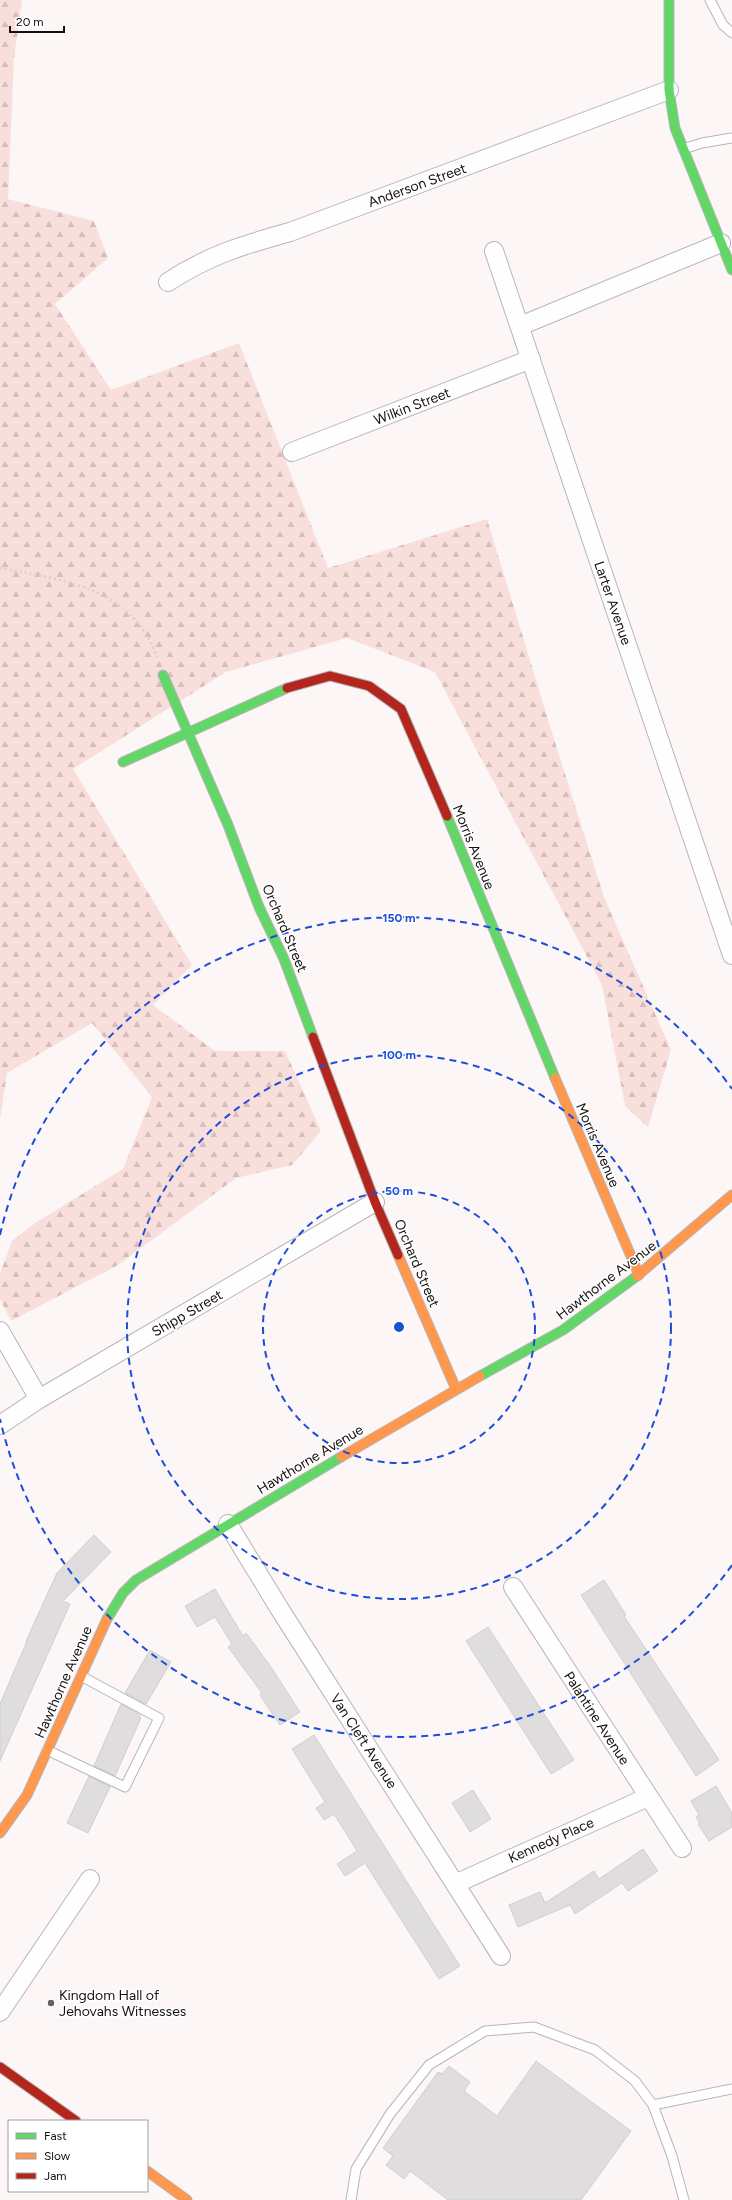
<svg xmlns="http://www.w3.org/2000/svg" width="732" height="2200" font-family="Figtree,sans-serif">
<defs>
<pattern id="forest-firs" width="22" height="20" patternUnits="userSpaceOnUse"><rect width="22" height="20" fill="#f9dfdb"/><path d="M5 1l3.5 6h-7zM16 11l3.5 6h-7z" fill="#d5bebb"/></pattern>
</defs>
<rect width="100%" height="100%" fill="#fcf7f6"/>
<polygon fill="url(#forest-firs)" points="0,0 22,0 14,58 8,199 94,221 108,258 55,304 111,390 239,343 328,568 487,519 554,739 604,897 671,1050 648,1127 625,1106 602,985 435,672 347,638 226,672 73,769 192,965 153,1005 215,1051 285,1051 321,1131 292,1165 236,1178 118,1265 11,1321 0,1299 0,1274 12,1241 35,1223 123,1169 152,1097 92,1023 7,1073 0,1120"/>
<g fill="#dfddde" stroke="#cfcfd0">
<polygon points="94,1535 111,1552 63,1601 70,1604 0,1761 0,1704 27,1641 26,1641 57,1573"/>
<polygon points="604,1580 626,1615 624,1616 719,1760 696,1776 581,1595"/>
<polygon points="215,1589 243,1636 246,1633 271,1667 300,1712 280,1725 260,1695 262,1693 228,1647 232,1644 215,1617 197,1627 185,1606"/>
<polygon points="488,1627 574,1760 551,1774 466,1641"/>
<polygon points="150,1650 171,1662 146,1704 125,1693"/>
<polygon points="121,1704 140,1715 139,1717 141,1718 115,1776 94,1766"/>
<polygon points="314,1735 460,1966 439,1979 365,1863 345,1876 337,1864 357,1851 334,1814 324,1820 316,1808 325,1802 292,1749"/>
<polygon points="89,1776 110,1787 88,1833 67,1823"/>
<polygon points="716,1786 732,1813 732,1827 709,1841 698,1824 700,1823 696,1817 699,1815 691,1801"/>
<polygon points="473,1790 491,1819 470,1832 452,1803"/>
<polygon points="643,1849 658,1871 628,1891 622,1883 575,1914 570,1905 518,1927 509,1905 540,1892 545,1903 594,1871 599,1879"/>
<polygon points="536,2061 631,2131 581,2200 448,2200 410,2171 404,2179 386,2165 393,2156 383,2148 438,2072 442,2074 449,2066 470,2082 464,2091 497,2116"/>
</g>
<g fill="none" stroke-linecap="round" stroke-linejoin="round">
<defs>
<g id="lane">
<polyline points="710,0 723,25 732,33"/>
<polyline points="683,149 702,143 732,138"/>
<polyline points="47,1750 125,1787 159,1718 81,1676"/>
<polyline points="653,2105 732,2089"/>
<polyline points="351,2200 356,2169 390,2114 429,2065 485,2031 534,2027 595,2050 635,2081 653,2105 672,2156 684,2200"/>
</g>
<g id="street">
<polyline points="494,251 732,955"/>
<path d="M 168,282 C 209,255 243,245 290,232 L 669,90"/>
<polyline points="520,326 721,243"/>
<polyline points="292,452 531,359"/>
<polyline points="0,1331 39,1399"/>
<polyline points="0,1425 39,1399 375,1202"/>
<polyline points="228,1524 279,1608 501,1956"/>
<polyline points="513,1587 682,1848"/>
<polyline points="455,1884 648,1797"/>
<polyline points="0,2012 90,1879"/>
</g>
<g id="fast">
<polyline points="669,0 669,90 675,128 732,270"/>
<polyline points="163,675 228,825 259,907 284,959 313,1037"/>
<polyline points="123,762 287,688"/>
<polyline points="447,816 555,1078"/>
<polyline points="480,1376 563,1330 637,1276"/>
<polyline points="107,1619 123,1593 136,1580 341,1457"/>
</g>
<g id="slow">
<polyline points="555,1078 639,1275"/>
<polyline points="398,1255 456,1389"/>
<polyline points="637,1276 732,1195"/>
<polyline points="341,1457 480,1376"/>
<polyline points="0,1833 27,1795 107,1619"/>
<polyline points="147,2171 187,2200"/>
</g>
<g id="jam">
<polyline points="287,688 330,676 369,686 401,709 447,816"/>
<polyline points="313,1037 375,1202 398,1255"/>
<polyline points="0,2067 76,2121"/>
</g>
</defs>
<use href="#lane" stroke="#b9b5b5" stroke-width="11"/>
<use href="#street" stroke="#b9b5b5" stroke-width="20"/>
<use href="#fast" stroke="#b9b5b5" stroke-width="11"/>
<use href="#slow" stroke="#b9b5b5" stroke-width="11"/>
<use href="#jam" stroke="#b9b5b5" stroke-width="11"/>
<path stroke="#d4d2d2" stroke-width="2.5" stroke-dasharray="2 3" stroke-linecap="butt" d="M 0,568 C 63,580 132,587 157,657"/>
<use href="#lane" stroke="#fffefe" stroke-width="9"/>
<use href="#street" stroke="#fffefe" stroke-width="18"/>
<use href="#fast" stroke="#63d668" stroke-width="9"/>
<use href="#slow" stroke="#ff974d" stroke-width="9"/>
<use href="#jam" stroke="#b3261e" stroke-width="9"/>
</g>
<g fill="none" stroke="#1d4ed8" stroke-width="2" stroke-dasharray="7 5">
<circle cx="399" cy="1327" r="136"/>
<circle cx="399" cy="1327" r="272"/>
<path d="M732 1565A409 409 0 0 1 0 1419M0 1235A409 409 0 0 1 732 1089"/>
</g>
<circle fill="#656160" stroke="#fff" stroke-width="1.5" cx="51" cy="2003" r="4"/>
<g text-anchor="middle" stroke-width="3" stroke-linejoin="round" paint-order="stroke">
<g font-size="14" fill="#13100f" stroke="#fff">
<text transform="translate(417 185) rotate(-20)" y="5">Anderson Street</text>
<text transform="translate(412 406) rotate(-21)" y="5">Wilkin Street</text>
<text transform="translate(613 603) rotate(71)" y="5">Larter Avenue</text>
<text transform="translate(474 847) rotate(68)" y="5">Morris Avenue</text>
<text transform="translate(285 928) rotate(67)" y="5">Orchard Street</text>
<text transform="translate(598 1145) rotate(67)" y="5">Morris Avenue</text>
<text transform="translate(417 1263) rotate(67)" y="5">Orchard Street</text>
<text transform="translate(606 1280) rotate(-37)" y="5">Hawthorne Avenue</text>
<text transform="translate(187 1313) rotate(-30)" y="5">Shipp Street</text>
<text transform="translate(310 1459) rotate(-31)" y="5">Hawthorne Avenue</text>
<text transform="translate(63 1682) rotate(-66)" y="5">Hawthorne Avenue</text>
<text transform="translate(597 1718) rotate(57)" y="5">Palantine Avenue</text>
<text transform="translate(364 1741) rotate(57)" y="5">Van Cleft Avenue</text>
<text transform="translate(551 1840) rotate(-24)" y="5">Kennedy Place</text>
</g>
<g font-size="14" fill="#13100f" stroke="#fff" text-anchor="start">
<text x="59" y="2000">Kingdom Hall of<tspan x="59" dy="16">Jehovahs Witnesses</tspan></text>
</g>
</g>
<circle cx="399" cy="1327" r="6" fill="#1d4ed8" stroke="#fff" stroke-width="2"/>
<g font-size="12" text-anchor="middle" font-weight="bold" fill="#1d4ed8" stroke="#fff" stroke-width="3" stroke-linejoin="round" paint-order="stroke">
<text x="399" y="922">150 m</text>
<text x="399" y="1059">100 m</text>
<text x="399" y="1195">50 m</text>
</g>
<rect x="8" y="2120" width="140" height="72" fill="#ffffff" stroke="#a19f9f"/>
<rect x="16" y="2133" width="20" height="6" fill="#63d668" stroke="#a19f9f"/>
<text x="44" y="2140" font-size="12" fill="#13100f">Fast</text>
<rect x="16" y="2153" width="20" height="6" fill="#ff974d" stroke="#a19f9f"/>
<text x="44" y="2160" font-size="12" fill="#13100f">Slow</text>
<rect x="16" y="2173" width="20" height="6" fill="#b3261e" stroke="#a19f9f"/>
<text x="44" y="2180" font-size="12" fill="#13100f">Jam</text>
<path d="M10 26v6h54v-6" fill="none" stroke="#13100f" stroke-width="2"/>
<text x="16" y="26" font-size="12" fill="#13100f" stroke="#ffffff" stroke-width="3" paint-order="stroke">20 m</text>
</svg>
